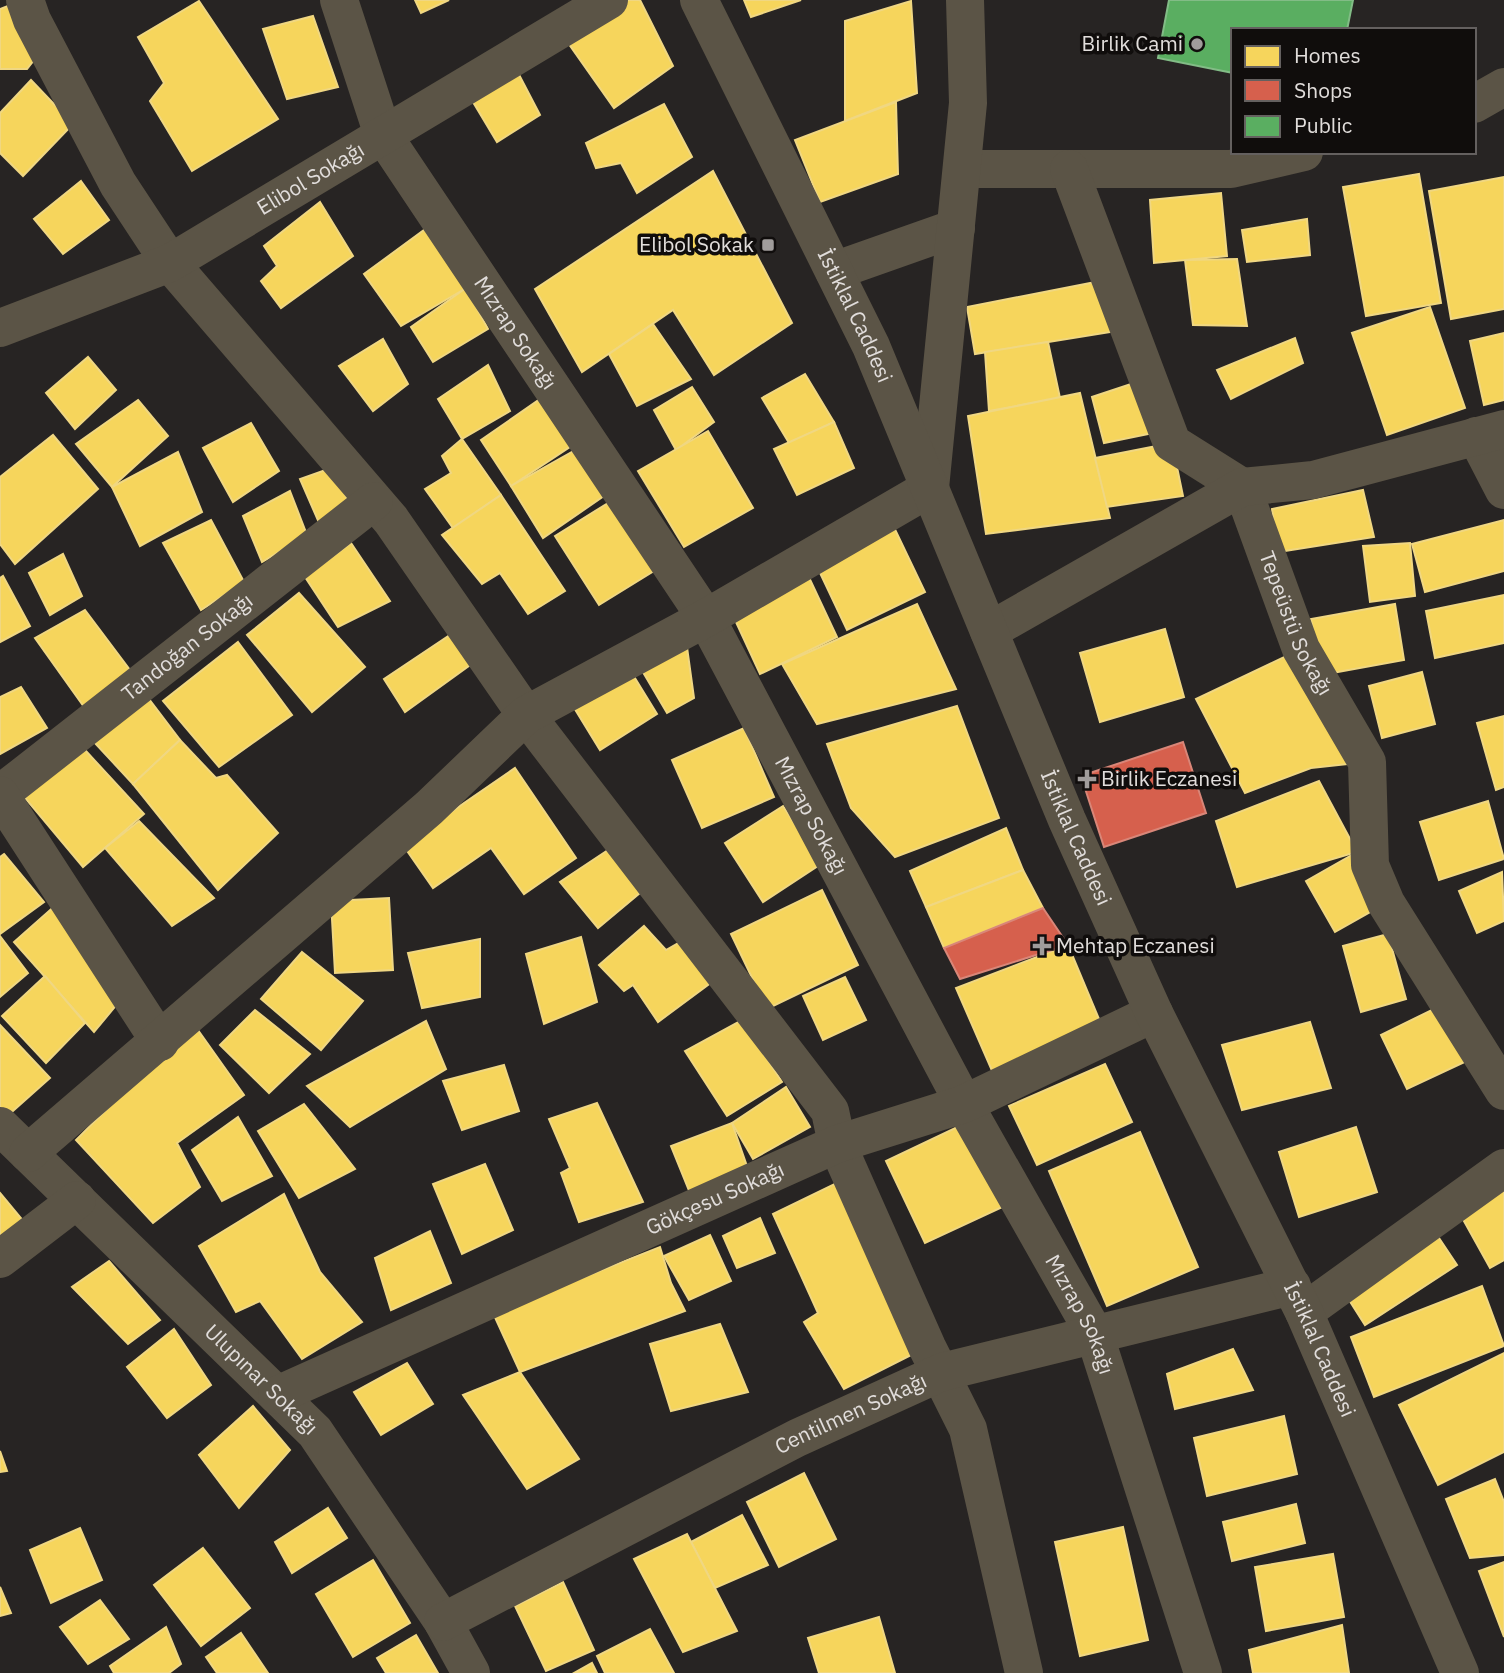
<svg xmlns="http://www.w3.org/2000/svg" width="1504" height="1673" font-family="'IBM Plex Sans',sans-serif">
<rect width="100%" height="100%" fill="#272423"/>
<g fill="#f6d55c" stroke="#f0d782" stroke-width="2">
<polygon points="415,0 449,0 421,13"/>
<polygon points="609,0 640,0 673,66 614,108 559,30"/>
<polygon points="744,0 801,0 751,17"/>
<polygon points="199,1 278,119 192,171 150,101 164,83 138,37"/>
<polygon points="911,1 917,93 845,121 845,21"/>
<polygon points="18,2 42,50 27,69 0,69 0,9"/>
<polygon points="313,16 338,87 287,99 263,29"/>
<polygon points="515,67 540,115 497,142 470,97"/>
<polygon points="31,80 73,124 23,176 0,153 0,113"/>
<polygon points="896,102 898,174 820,202 795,140"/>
<polygon points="664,104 692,157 637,193 621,163 596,168 586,143"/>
<polygon points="713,171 792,323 714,375 673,310 582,372 535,289"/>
<polygon points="1419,174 1441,303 1366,316 1343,187"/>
<polygon points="1504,177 1504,309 1451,319 1429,191"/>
<polygon points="81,181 109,220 63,254 34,219"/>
<polygon points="1221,193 1227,256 1154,263 1150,200"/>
<polygon points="320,202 353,256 281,308 261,281 277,266 264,246"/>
<polygon points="439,219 480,280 401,326 364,274"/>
<polygon points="1307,219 1310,255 1247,262 1242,230"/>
<polygon points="1237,259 1247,326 1193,325 1185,260"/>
<polygon points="1111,279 1129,329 975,354 967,307"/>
<polygon points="466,288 488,329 433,362 411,327"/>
<polygon points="1430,307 1465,408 1387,435 1352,333"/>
<polygon points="653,324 691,379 637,406 609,354"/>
<polygon points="1504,333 1504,400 1484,405 1470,341"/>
<polygon points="1295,338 1303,363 1231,399 1217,370"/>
<polygon points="383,339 408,384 373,411 339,366"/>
<polygon points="1048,342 1060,398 989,411 985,352"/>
<polygon points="88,357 116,390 75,429 46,393"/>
<polygon points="488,365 510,411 462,439 438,399"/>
<polygon points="805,374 834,422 789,443 762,398"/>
<polygon points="1140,381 1158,432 1104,443 1092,397"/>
<polygon points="692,387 714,422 676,450 654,410"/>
<polygon points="553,390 585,437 511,486 481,440"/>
<polygon points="1080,393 1110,518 986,534 968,416"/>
<polygon points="138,400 168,436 112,487 76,444"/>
<polygon points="834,422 854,468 797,495 774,449"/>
<polygon points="251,423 279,471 233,502 203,448"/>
<polygon points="708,431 753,508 684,547 638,471"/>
<polygon points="53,435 98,489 15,564 0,544 0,477"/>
<polygon points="462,439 501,495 453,528 425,489 451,473 442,456"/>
<polygon points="1172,443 1183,496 1107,507 1095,458"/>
<polygon points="577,449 604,496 543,538 511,486"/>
<polygon points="178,452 202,512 140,546 112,487"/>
<polygon points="334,467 352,511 320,525 300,479"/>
<polygon points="1363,490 1374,537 1278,552 1272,509"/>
<polygon points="290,491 307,535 262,562 243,516"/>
<polygon points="501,495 565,591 528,614 500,573 482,584 442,535"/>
<polygon points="608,503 654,571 599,605 555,536"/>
<polygon points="890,519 925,592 847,630 812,556"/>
<polygon points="211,520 244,582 201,610 163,543"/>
<polygon points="1504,520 1504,571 1425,592 1412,544"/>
<polygon points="351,543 390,601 338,627 305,577"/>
<polygon points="1410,543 1415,596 1370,602 1363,546"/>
<polygon points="63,554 82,596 50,615 29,573"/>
<polygon points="806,571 837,637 760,674 729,607"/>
<polygon points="3,576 30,626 0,642 0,578"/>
<polygon points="299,593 365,667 312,712 247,635"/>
<polygon points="1504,595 1504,643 1435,658 1426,611"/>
<polygon points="917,604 956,689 817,724 782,664"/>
<polygon points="1395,604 1404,660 1321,675 1311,619"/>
<polygon points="85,610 133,674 84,707 35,638"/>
<polygon points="1165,629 1184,697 1100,722 1080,653"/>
<polygon points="453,633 473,663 405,712 384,679"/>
<polygon points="686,640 694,698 667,713 640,667"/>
<polygon points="238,642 292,715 219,767 163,701"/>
<polygon points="1301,649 1367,762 1311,768 1245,793 1196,699"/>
<polygon points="630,670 657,714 600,750 573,706"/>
<polygon points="1422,672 1435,724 1382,738 1369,686"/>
<polygon points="21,687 47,728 0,754 0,697"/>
<polygon points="146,695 180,740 133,784 94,742"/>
<polygon points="957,706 999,818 895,857 851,808 827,744"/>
<polygon points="1504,716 1504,787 1496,790 1477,723"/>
<polygon points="744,728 774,797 702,828 672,760"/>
<polygon points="74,738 144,814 83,867 15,786"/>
<polygon points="180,740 216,778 227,775 278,833 218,890 133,784"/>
<polygon points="515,768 576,858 524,894 491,848 433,888 403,845"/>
<polygon points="1319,781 1357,852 1237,887 1216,821"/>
<polygon points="1488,801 1504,859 1439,880 1420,822"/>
<polygon points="783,806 821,864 763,902 725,843"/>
<polygon points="139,821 214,898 172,926 105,848"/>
<polygon points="1006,828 1023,870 926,907 910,871"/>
<polygon points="614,846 647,887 598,928 560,882"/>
<polygon points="1357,852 1386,903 1335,932 1306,881"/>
<polygon points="4,854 44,902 0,934 0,857"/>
<polygon points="1023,870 1043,908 944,948 926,907"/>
<polygon points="1502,872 1504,921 1477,933 1459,891"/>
<polygon points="822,890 858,965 767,1009 731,934"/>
<polygon points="66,896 128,991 94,1032 14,942"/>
<polygon points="389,898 393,970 335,973 331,901"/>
<polygon points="644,926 666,950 687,938 716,979 658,1022 633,985 624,991 599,965"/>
<polygon points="1388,934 1406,999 1361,1012 1343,946"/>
<polygon points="0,936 28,973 0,997"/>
<polygon points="581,937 597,1002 544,1024 526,954"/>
<polygon points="480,939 480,997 422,1008 408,953"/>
<polygon points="1068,945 1104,1031 993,1073 956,988"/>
<polygon points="302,952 363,1001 321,1050 261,999"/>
<polygon points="45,976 85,1023 46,1063 2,1016"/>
<polygon points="845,977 866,1020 823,1040 803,996"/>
<polygon points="1444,1004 1471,1059 1407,1089 1381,1035"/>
<polygon points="255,1010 310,1054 269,1093 220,1045"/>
<polygon points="742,1020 782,1082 727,1116 685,1051"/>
<polygon points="426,1021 446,1069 350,1127 307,1086"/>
<polygon points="1310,1022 1331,1088 1242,1110 1222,1045"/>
<polygon points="193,1023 244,1095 177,1143 200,1187 153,1223 76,1140"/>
<polygon points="0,1025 50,1078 5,1118 0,1112"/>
<polygon points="1105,1064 1132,1122 1037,1165 1009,1106"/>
<polygon points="504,1065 519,1111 462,1130 443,1081"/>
<polygon points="786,1087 810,1127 753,1159 732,1123"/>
<polygon points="597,1103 643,1202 579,1222 561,1173 570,1168 549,1119"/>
<polygon points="304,1104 355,1169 299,1198 258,1131"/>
<polygon points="238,1117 272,1176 222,1201 192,1150"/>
<polygon points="972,1120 1011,1203 925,1243 886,1161"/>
<polygon points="732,1123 749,1172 692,1198 671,1146"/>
<polygon points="1356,1127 1377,1192 1299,1217 1279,1152"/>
<polygon points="1140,1132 1198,1267 1107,1306 1049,1171"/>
<polygon points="485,1164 513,1230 462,1254 433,1184"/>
<polygon points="851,1176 927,1347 844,1389 804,1322 818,1313 773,1214"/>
<polygon points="1504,1186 1504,1260 1490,1268 1459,1212"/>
<polygon points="0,1193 25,1223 0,1240"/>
<polygon points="284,1194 320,1272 362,1322 302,1359 260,1301 236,1312 199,1246"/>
<polygon points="760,1218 775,1253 737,1268 723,1236"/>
<polygon points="430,1231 451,1283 391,1310 375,1258"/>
<polygon points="1435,1232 1457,1265 1365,1325 1344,1292"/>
<polygon points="710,1235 731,1281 689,1300 664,1256"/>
<polygon points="660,1247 671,1283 685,1311 520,1372 493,1313"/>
<polygon points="109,1261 160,1320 128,1344 72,1287"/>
<polygon points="1482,1286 1504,1346 1374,1397 1351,1337"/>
<polygon points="720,1324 748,1392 671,1411 650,1344"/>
<polygon points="174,1329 211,1385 167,1418 127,1367"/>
<polygon points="1233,1349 1253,1390 1175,1409 1167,1374"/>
<polygon points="1504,1353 1504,1452 1438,1485 1399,1405"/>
<polygon points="407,1363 433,1404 381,1435 354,1392"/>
<polygon points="520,1372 579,1459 527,1489 463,1395"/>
<polygon points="253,1406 290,1450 239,1508 199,1455"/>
<polygon points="1284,1416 1297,1474 1207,1496 1194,1438"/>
<polygon points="0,1451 7,1471 0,1472"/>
<polygon points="804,1473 836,1539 779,1567 747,1502"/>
<polygon points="1495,1479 1504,1502 1504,1555 1470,1558 1446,1499"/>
<polygon points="1296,1504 1305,1543 1232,1561 1223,1522"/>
<polygon points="328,1508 347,1538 292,1573 275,1542"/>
<polygon points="742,1515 768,1565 715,1588 691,1542"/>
<polygon points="1123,1527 1148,1640 1080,1656 1055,1542"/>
<polygon points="80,1528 102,1580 51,1603 30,1550"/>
<polygon points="687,1534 737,1631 683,1652 634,1559"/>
<polygon points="203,1548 250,1608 201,1646 154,1585"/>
<polygon points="1333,1554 1344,1617 1266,1631 1255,1567"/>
<polygon points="373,1560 410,1623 353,1657 316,1594"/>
<polygon points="1504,1562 1504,1637 1479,1571"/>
<polygon points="563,1582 594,1650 546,1671 515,1606"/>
<polygon points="0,1587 11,1613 0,1616"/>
<polygon points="100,1600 129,1639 88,1664 60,1627"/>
<polygon points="879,1617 895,1673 819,1673 808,1638"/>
<polygon points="1342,1625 1349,1673 1253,1673 1249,1650"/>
<polygon points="166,1627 181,1664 169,1673 114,1673 110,1666"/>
<polygon points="650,1629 674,1673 605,1673 597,1656"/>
<polygon points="241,1633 268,1673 217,1673 206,1657"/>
<polygon points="416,1635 438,1673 386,1673 377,1658"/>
<polygon points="592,1663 597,1673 574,1673"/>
</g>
<g fill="#d6604d" stroke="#d98678" stroke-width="2">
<polygon points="1183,742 1206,813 1104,847 1081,776"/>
<polygon points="1043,908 1068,945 960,979 944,948"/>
</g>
<polygon fill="#5aae61" stroke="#82bc86" stroke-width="2" points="1169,0 1353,0 1347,30 1233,30 1233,73 1158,58"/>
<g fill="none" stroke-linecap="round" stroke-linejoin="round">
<g stroke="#5b5446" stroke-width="38">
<polyline points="25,0 32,20 118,184 170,263 391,520 526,715 830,1111 837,1144 927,1347 968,1429 1024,1673"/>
<path id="s1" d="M 339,0 L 383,135 L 706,618 L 964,1104 L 1094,1333 L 1203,1673"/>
<polyline points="1474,104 1504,87"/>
<polyline points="962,169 1231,169 1304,152"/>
<path id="s2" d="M 1069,169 L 1172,443 L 1242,487 L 1301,649 L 1367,762 L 1370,865 L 1386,903 L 1504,1091"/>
<polyline points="834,271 956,228"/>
<path id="s3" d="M 0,328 L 170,263 L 609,0"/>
<polyline points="1476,436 1504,490"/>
<polyline points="989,631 1242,487 1313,480 1504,429"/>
<path id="s4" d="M 0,794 L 374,501"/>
<polyline points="0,795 160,1042"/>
<path id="s5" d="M 0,1126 L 315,1432 L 443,1622 L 471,1673"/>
<polyline points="28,1153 429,808 526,715 706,618 930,488 968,103 965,0"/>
<polyline points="0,1259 77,1200"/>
<polyline points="1304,1312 1504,1168"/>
<path id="s6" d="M 277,1395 L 837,1144 L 964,1104 L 1154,1013"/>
<path id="s7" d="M 443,1622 L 797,1438 L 942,1372 L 1292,1286"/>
</g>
<path stroke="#5b5446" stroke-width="38" id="s8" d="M 699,0 L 871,346 L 1067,820 L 1154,1013 L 1304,1312 L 1460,1673"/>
</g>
<g fill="#a09c9b" stroke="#100d0c" stroke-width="2.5">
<circle cx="1197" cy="44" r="7"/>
<rect x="761" y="238" width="14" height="14" rx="3.5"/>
<path d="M1083.5 768.5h7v7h7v7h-7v7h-7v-7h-7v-7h7z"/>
<path d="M1038.5 935.5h7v7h7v7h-7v7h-7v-7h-7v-7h7z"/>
</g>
<g text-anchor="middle" stroke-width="7" stroke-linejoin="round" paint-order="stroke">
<g font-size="21" fill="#e1dddb" stroke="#100d0c" text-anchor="end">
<text x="1183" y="51">Birlik Cami</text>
<text x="754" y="252">Elibol Sokak</text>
<text x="1101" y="786" text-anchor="start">Birlik Eczanesi</text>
<text x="1056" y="953" text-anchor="start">Mehtap Eczanesi</text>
</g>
<g font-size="21" fill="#e1dddb" stroke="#100d0c">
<text dy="7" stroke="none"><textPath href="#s3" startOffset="346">Elibol Sokağı</textPath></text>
<text dy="7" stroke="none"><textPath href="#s8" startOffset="352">İstiklal Caddesi</textPath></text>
<text dy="7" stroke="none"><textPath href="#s1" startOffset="380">Mızrap Sokağı</textPath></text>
<text dy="7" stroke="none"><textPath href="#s2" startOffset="522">Tepeüstü Sokağı</textPath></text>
<text dy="7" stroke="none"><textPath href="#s4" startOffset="238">Tandoğan Sokağı</textPath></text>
<text dy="7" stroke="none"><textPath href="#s1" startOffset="947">Mızrap Sokağı</textPath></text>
<text dy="7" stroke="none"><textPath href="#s8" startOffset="919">İstiklal Caddesi</textPath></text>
<text dy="7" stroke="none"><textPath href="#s6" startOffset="480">Gökçesu Sokağı</textPath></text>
<text dy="7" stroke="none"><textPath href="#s1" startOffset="1514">Mızrap Sokağı</textPath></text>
<text dy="7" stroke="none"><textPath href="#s8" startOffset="1486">İstiklal Caddesi</textPath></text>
<text dy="7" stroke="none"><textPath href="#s5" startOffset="364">Ulupınar Sokağı</textPath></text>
<text dy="7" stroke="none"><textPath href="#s7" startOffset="458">Centilmen Sokağı</textPath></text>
</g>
</g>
<rect x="1231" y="28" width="245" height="126" fill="#100d0c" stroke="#64605f" stroke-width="2"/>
<rect x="1245" y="46" width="35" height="21" fill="#f6d55c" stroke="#64605f" stroke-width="2"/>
<text x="1294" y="63" font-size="21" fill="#e1dddb">Homes</text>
<rect x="1245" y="80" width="35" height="21" fill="#d6604d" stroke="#64605f" stroke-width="2"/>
<text x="1294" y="98" font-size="21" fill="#e1dddb">Shops</text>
<rect x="1245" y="116" width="35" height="21" fill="#5aae61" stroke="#64605f" stroke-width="2"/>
<text x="1294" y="133" font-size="21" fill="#e1dddb">Public</text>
</svg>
